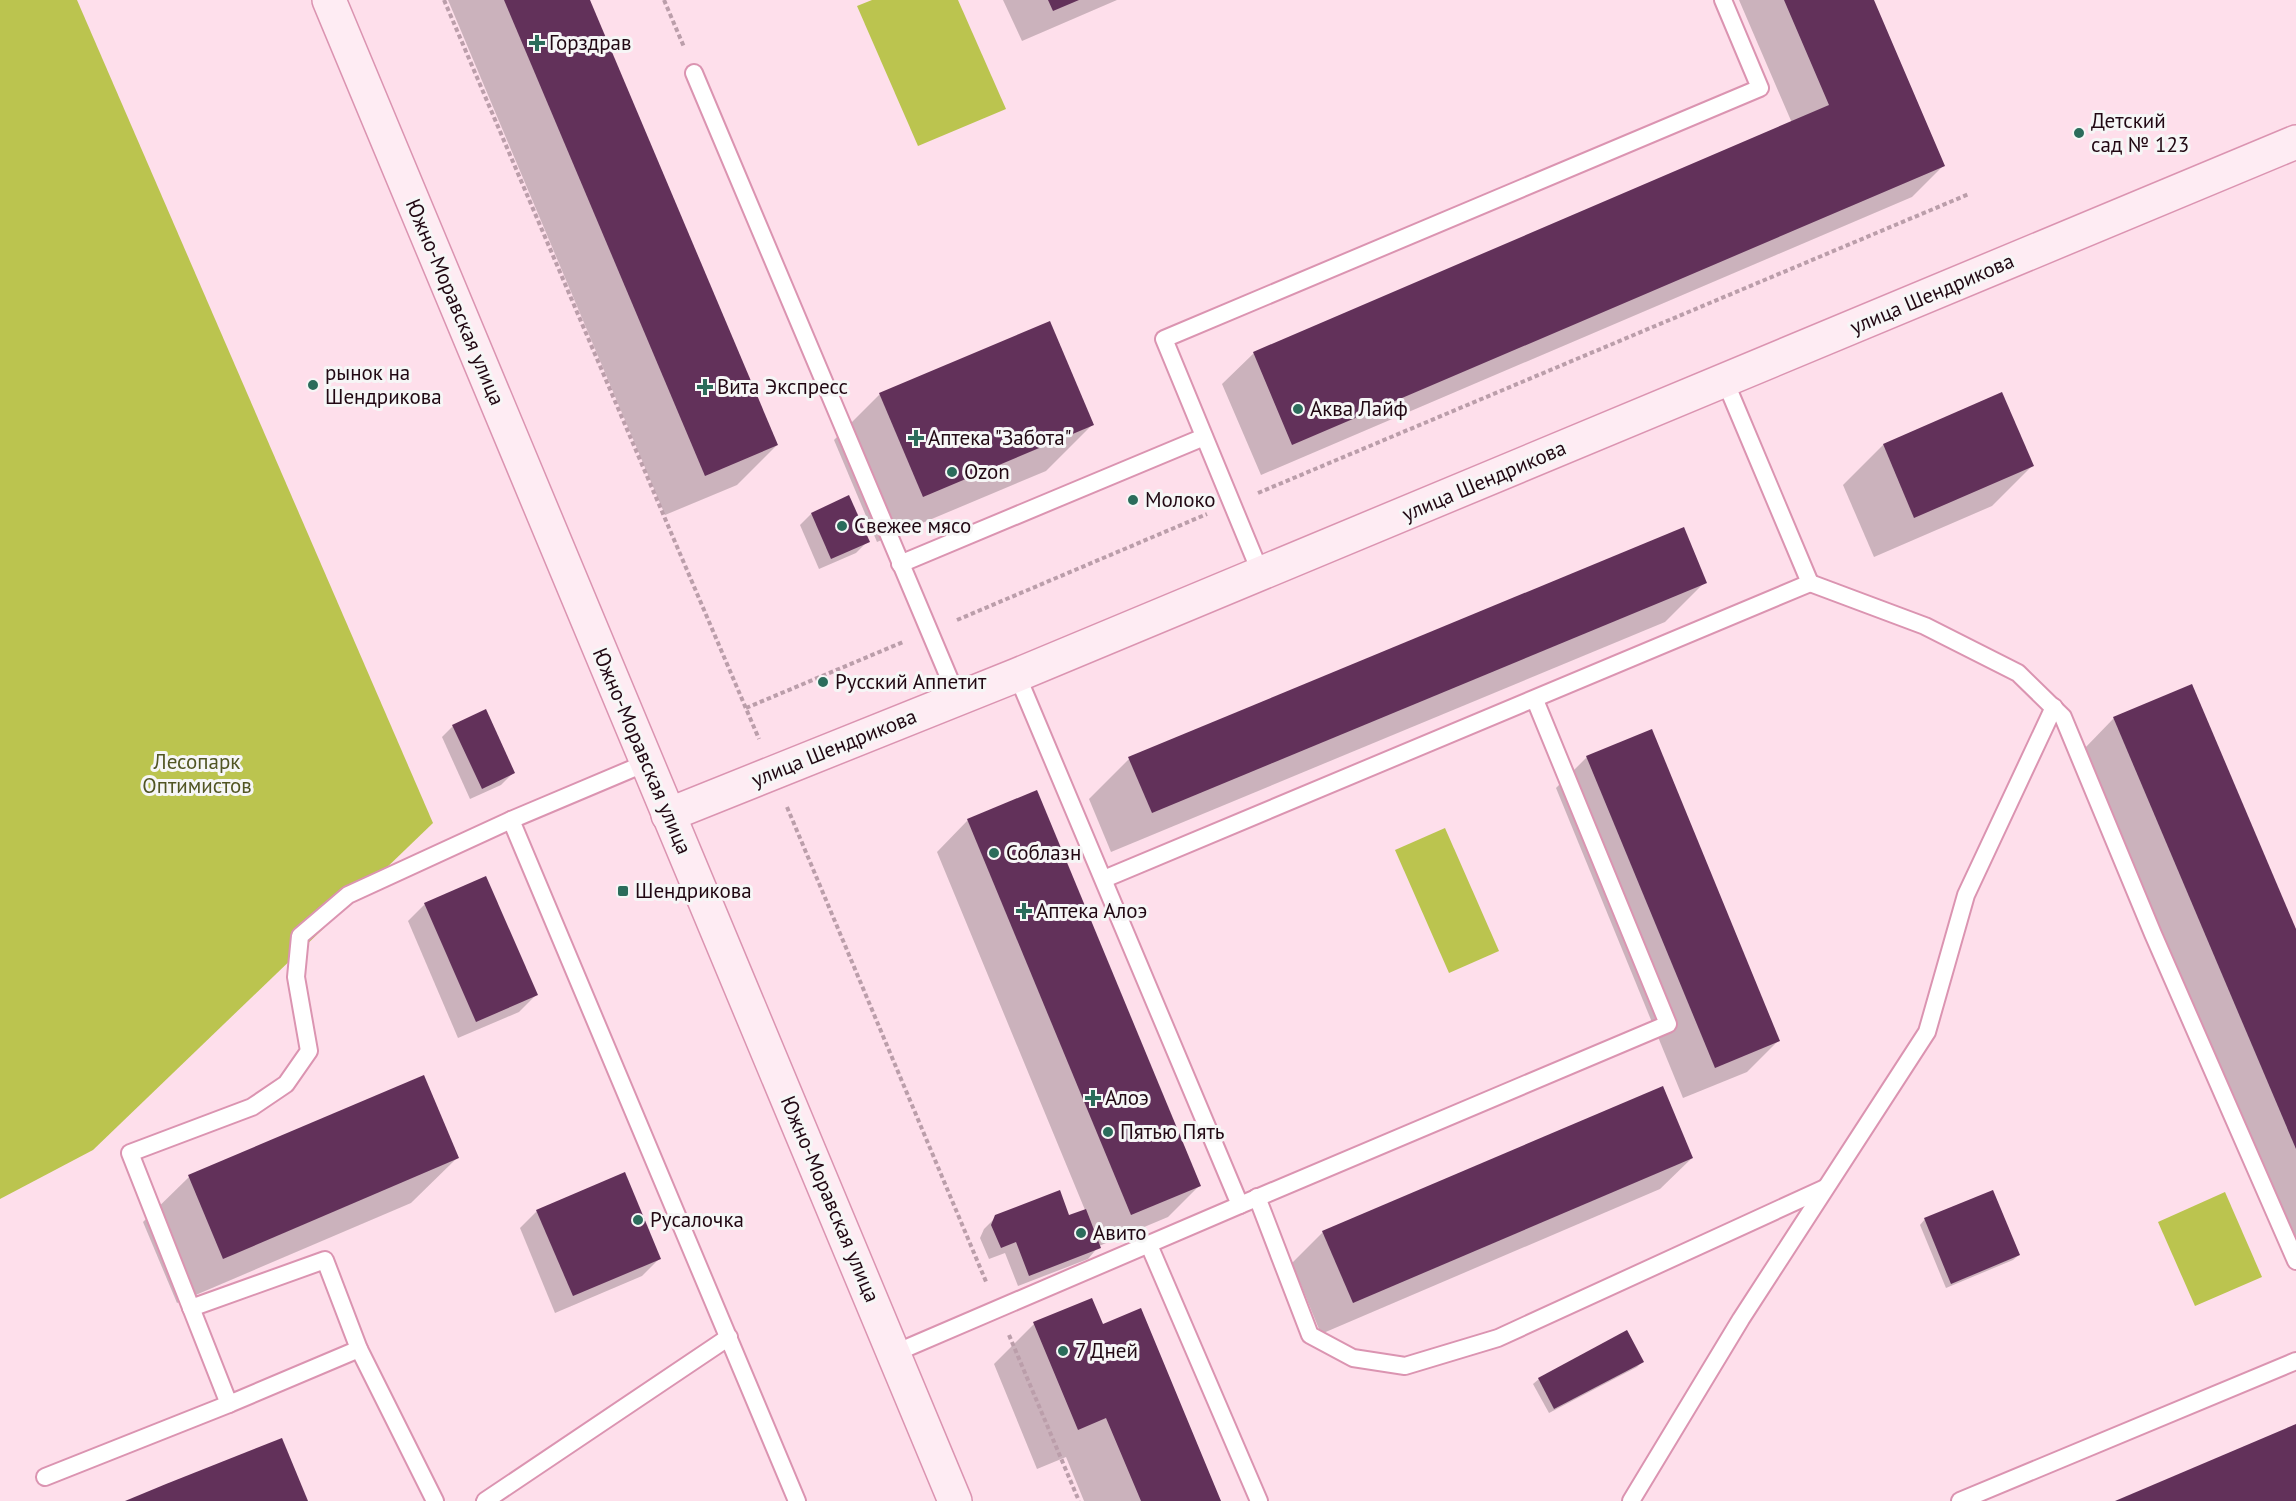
<svg xmlns="http://www.w3.org/2000/svg" width="2296" height="1501" font-family="'PT Sans',sans-serif">
<rect width="100%" height="100%" fill="#fedfeb"/>
<g fill="#bbc44f">
<polygon points="0,0 77,0 433,823 93,1150 0,1199"/>
<polygon points="872,0 958,0 1006,109 918,146 857,6"/>
<polygon points="1445,828 1499,951 1449,973 1395,850"/>
<polygon points="2225,1192 2262,1277 2195,1306 2158,1222"/>
</g>
<g fill="#0003">
<polygon points="448,0 589,0 777,445 737,485 665,515"/>
<polygon points="1003,0 1117,0 1022,41"/>
<polygon points="1739,0 1872,0 1943,166 1912,197 1261,475 1222,384 1254,353 1792,123"/>
<polygon points="880,394 1092,425 1046,471 877,542 834,440"/>
<polygon points="1883,445 2032,466 1992,506 1874,557 1843,485"/>
<polygon points="811,514 868,541 856,553 819,569 800,525"/>
<polygon points="1705,582 1665,622 1111,852 1089,799 1129,759"/>
<polygon points="2114,718 2296,933 2296,1254 2083,750"/>
<polygon points="453,726 513,773 501,785 470,799 442,737"/>
<polygon points="1587,757 1778,1041 1747,1072 1683,1098 1556,788"/>
<polygon points="968,820 1199,1186 1168,1217 1099,1246 1088,1259 1018,1286 1005,1253 989,1259 980,1238 984,1229 996,1217 1068,1217 1085,1210 937,852"/>
<polygon points="425,904 536,995 519,1012 458,1038 408,921"/>
<polygon points="457,1158 411,1203 177,1303 143,1222 189,1177"/>
<polygon points="1692,1158 1660,1189 1321,1334 1292,1263 1323,1232"/>
<polygon points="537,1211 659,1259 642,1276 555,1313 520,1228"/>
<polygon points="1925,1219 2019,1255 2013,1260 1946,1288 1920,1225"/>
<polygon points="1091,1300 1102,1326 1219,1501 1084,1501 1066,1457 1037,1469 994,1364 1034,1324"/>
<polygon points="1642,1362 1637,1367 1549,1413 1533,1384 1539,1379"/>
</g>
<g fill="#62315a">
<polygon points="504,0 590,0 778,445 705,476"/>
<polygon points="1048,0 1079,0 1053,11"/>
<polygon points="1784,0 1874,0 1945,166 1292,445 1253,352 1829,105"/>
<polygon points="1050,321 1094,425 923,497 879,393"/>
<polygon points="2002,392 2034,466 1914,518 1883,444"/>
<polygon points="849,495 870,542 831,559 811,513"/>
<polygon points="1684,527 1707,583 1152,813 1128,757"/>
<polygon points="2192,684 2296,929 2296,1149 2113,717"/>
<polygon points="486,709 515,773 482,789 452,725"/>
<polygon points="1652,729 1780,1041 1715,1068 1586,756"/>
<polygon points="1037,790 1201,1186 1131,1215 967,819"/>
<polygon points="486,876 538,995 476,1022 424,903"/>
<polygon points="424,1075 459,1158 223,1259 188,1175"/>
<polygon points="1663,1086 1693,1158 1353,1303 1322,1231"/>
<polygon points="625,1172 661,1259 573,1296 536,1210"/>
<polygon points="1060,1190 1069,1215 1086,1209 1101,1248 1029,1276 1016,1242 1001,1248 991,1225 995,1215"/>
<polygon points="1993,1190 2020,1255 1951,1284 1924,1218"/>
<polygon points="1092,1298 1103,1324 1141,1308 1221,1501 1141,1501 1106,1418 1078,1430 1033,1322"/>
<polygon points="1627,1330 1644,1362 1554,1409 1538,1378"/>
<polygon points="2296,1424 2296,1501 2115,1501"/>
<polygon points="282,1438 308,1501 125,1501 166,1484"/>
</g>
<g fill="none" stroke-linecap="round" stroke-linejoin="round">
<defs>
<g id="lane">
<polyline points="694,73 958,699"/>
<polyline points="900,564 1204,437"/>
<polyline points="1261,574 1164,339 1760,88 1723,0"/>
<polyline points="1810,583 1925,626 2018,673 2063,717 2153,934 2296,1261"/>
<polyline points="646,763 511,820 797,1501"/>
<polyline points="1104,879 1810,583 1725,381"/>
<polyline points="1257,1197 1310,1335 1353,1358 1405,1366 1498,1338 1825,1188"/>
<polyline points="1240,1205 1668,1024 1535,700"/>
<polyline points="1149,1245 1259,1501"/>
<polyline points="191,1308 325,1260 359,1349"/>
<polyline points="895,1353 1240,1205 1017,675"/>
<polyline points="45,1477 229,1404"/>
<polyline points="435,1501 359,1349 229,1404 130,1153 252,1107 286,1084 309,1051 296,977 300,936 348,895 511,820"/>
<polyline points="485,1501 729,1337"/>
<polyline points="1631,1501 1741,1319 1927,1032 1966,895 2054,707"/>
<polyline points="1960,1501 2296,1361"/>
</g>
<g id="secondary">
<polyline points="329,0 955,1501"/>
<polyline points="668,815 1017,675 2296,142"/>
</g>
</defs>
<use href="#lane" stroke="#db94b1" stroke-width="20"/>
<use href="#secondary" stroke="#db94b1" stroke-width="36"/>
<g stroke="#bb9eaa" stroke-width="4" stroke-dasharray="4.5 3" stroke-linecap="butt">
<polyline points="444,0 759,739"/>
<polyline points="664,0 684,47"/>
<polyline points="1258,493 1969,194"/>
<polyline points="957,620 1207,514"/>
<polyline points="746,708 903,642"/>
<polyline points="787,807 987,1284"/>
<polyline points="1009,1335 1079,1501"/>
</g>
<use href="#lane" stroke="#fff" stroke-width="16"/>
<use href="#secondary" stroke="#feecf3" stroke-width="33"/>
</g>
<g fill="#2b6c5b" stroke="#f6f6f6" stroke-width="2">
<path d="M534 34h6v6h6v6h-6v6h-6v-6h-6v-6h6z"/>
<circle cx="2079" cy="133" r="6"/>
<circle cx="313" cy="385" r="6"/>
<path d="M702 378h6v6h6v6h-6v6h-6v-6h-6v-6h6z"/>
<circle cx="1298" cy="409" r="6"/>
<path d="M913 429h6v6h6v6h-6v6h-6v-6h-6v-6h6z"/>
<circle cx="952" cy="472" r="6"/>
<circle cx="1133" cy="500" r="6"/>
<circle cx="842" cy="526" r="6"/>
<circle cx="823" cy="682" r="6"/>
<circle cx="994" cy="853" r="6"/>
<rect x="617" y="885" width="12" height="12" rx="3"/>
<path d="M1021 902h6v6h6v6h-6v6h-6v-6h-6v-6h6z"/>
<path d="M1090 1089h6v6h6v6h-6v6h-6v-6h-6v-6h6z"/>
<circle cx="1108" cy="1132" r="6"/>
<circle cx="638" cy="1220" r="6"/>
<circle cx="1081" cy="1233" r="6"/>
<circle cx="1063" cy="1351" r="6"/>
</g>
<g text-anchor="middle" stroke-width="6" stroke-linejoin="round" paint-order="stroke">
<g font-size="21" fill="#210813" stroke="#f6f6f6" text-anchor="start">
<text x="549" y="50">Горздрав</text>
<text x="2091" y="128">Детский<tspan x="2091" dy="24">сад № 123</tspan></text>
<text x="325" y="380">рынок на<tspan x="325" dy="24">Шендрикова</tspan></text>
<text x="717" y="394">Вита Экспресс</text>
<text x="1310" y="416">Аква Лайф</text>
<text x="928" y="445">Аптека "Забота"</text>
<text x="964" y="479">Ozon</text>
<text x="1145" y="507">Молоко</text>
<text x="854" y="533">Свежее мясо</text>
<text x="835" y="689">Русский Аппетит</text>
<text x="1006" y="860">Соблазн</text>
<text x="635" y="898">Шендрикова</text>
<text x="1036" y="918">Аптека Алоэ</text>
<text x="1105" y="1105">Алоэ</text>
<text x="1120" y="1139">Пятью Пять</text>
<text x="650" y="1227">Русалочка</text>
<text x="1093" y="1240">Авито</text>
<text x="1075" y="1358">7 Дней</text>
</g>
<g font-size="21" fill="#210813" stroke="#f6f6f6">
<text transform="translate(1932 294) rotate(-23)" y="7">улица Шендрикова</text>
<text transform="translate(455 302) rotate(67)" y="7">Южно-Моравская улица</text>
<text transform="translate(1484 481) rotate(-23)" y="7">улица Шендрикова</text>
<text transform="translate(834 748) rotate(-22)" y="7">улица Шендрикова</text>
<text transform="translate(642 751) rotate(67)" y="7">Южно-Моравская улица</text>
<text transform="translate(830 1199) rotate(67)" y="7">Южно-Моравская улица</text>
</g>
<g font-size="21" fill="#515523" stroke="#f6f6f6">
<text x="197" y="769">Лесопарк<tspan x="197" dy="24">Оптимистов</tspan></text>
</g>
</g>
</svg>
